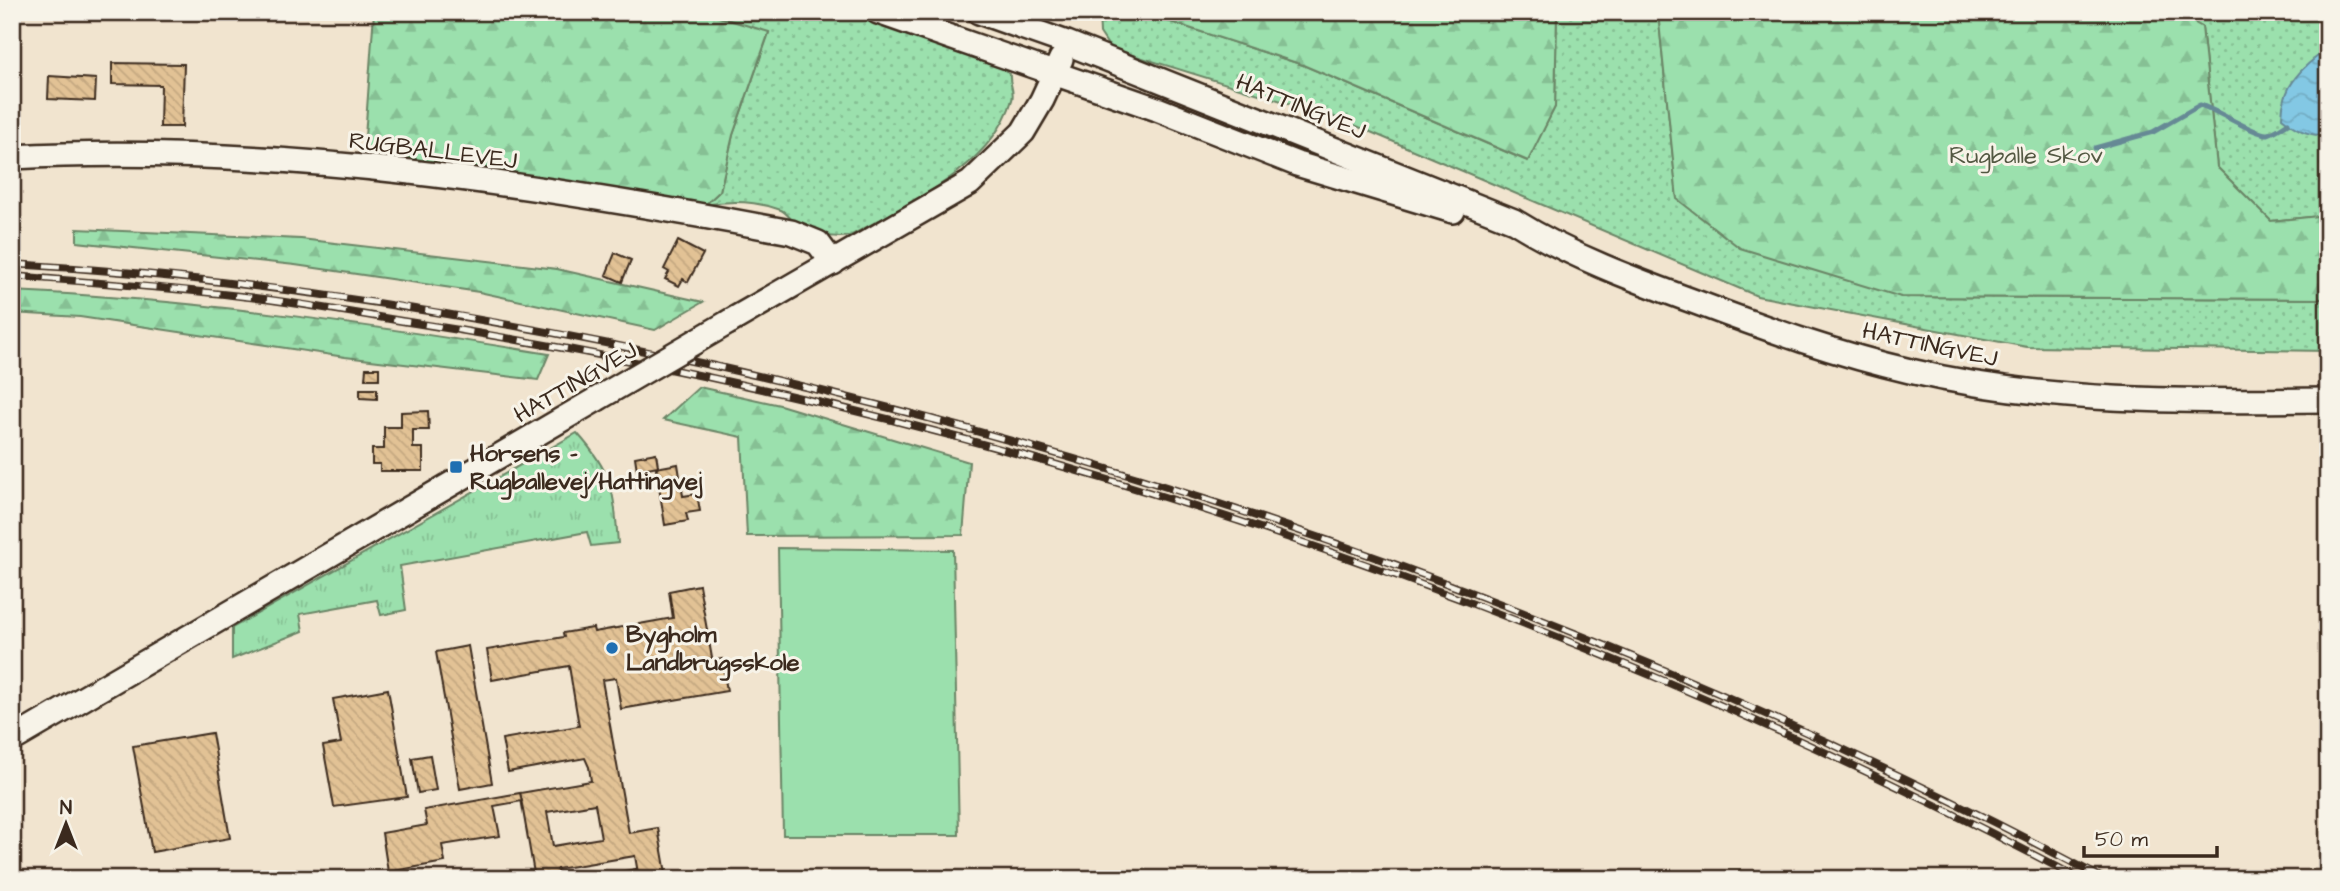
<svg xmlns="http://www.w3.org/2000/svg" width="2340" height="891" font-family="'Architects Daughter',sans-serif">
<defs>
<pattern id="grass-dots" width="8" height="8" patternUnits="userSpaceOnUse" patternTransform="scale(1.75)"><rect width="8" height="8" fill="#9be0ad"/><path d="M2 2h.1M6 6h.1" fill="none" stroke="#86c094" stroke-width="1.8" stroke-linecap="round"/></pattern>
<pattern id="forest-firs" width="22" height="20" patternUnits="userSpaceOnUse" patternTransform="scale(1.75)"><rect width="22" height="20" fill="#9be0ad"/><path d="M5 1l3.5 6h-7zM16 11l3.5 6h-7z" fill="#86c094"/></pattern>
<pattern id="park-tufts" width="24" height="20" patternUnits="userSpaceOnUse" patternTransform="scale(1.75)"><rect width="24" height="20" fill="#9be0ad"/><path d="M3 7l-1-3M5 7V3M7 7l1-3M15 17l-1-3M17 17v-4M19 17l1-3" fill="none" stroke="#86c094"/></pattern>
<pattern id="water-waves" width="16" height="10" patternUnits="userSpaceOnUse" patternTransform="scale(1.75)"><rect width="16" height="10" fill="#83c8e4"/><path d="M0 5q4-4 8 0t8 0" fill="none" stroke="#72acc3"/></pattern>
<pattern id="building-back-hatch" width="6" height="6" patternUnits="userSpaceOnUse" patternTransform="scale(1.75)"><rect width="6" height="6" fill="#e2c295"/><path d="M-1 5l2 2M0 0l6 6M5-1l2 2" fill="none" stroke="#c3a780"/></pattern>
</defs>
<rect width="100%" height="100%" fill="#f1e4cf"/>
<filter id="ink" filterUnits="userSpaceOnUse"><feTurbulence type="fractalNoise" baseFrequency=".0143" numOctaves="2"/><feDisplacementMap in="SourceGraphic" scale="14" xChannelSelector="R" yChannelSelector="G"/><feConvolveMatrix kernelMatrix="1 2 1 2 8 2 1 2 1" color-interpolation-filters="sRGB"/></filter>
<g filter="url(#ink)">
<g fill="url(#grass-dots)" stroke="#6b8566" stroke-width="2">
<path d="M 702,12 L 845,12 L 1004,69 L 1010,75 C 1009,84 1015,90 1012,100 C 991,169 907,204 850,236 C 833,239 812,234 797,224 C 791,220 787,213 781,210 C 756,201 730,200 705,205 L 720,191 L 733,135 L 769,33 Z"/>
<polygon points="1099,12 1140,12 1303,65 1527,161 1555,107 1557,12 1658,12 1677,198 1901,297 2328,299 2328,351 2027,347 1757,296 1340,119 1110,48 1100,33"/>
<polygon points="2175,12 2328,12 2328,215 2271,221 2217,167 2202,27"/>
</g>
<g fill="url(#forest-firs)" stroke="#6b8566" stroke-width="2">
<polygon points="374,12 702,12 769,32 733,135 720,191 705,205 364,151"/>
<polygon points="1140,12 1557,12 1555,107 1528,161 1303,65"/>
<polygon points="1658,12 2175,12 2202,27 2217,167 2271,221 2328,215 2328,299 1901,297 1740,248 1677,199"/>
<polygon points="77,229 301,239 557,269 703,302 655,330 479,292 295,265 77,242"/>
<path d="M 12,291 C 193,299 371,325 549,354 L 538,380 L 345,357 L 80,317 L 12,313 Z"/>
<polygon points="699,387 780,405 969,462 963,535 747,536 742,437 663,420"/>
</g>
<path fill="url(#park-tufts)" stroke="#6b8566" stroke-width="2" d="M 577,433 C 613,473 614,491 618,543 L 591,546 L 587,532 L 400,566 L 406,610 L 381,615 L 377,600 L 300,614 L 303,631 L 232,659 L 232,628 Z"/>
<polygon fill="#9be0ad" stroke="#6b8566" stroke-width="2" points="778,548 953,550 959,835 783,835"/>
<path fill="url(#water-waves)" stroke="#668995" stroke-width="2" d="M 2328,49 L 2328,134 C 2311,138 2295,129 2282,118 C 2282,86 2302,66 2328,49 Z"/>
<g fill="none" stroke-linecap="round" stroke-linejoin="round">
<path stroke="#668995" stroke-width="5" d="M 2095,148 L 2153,132 L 2200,105 C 2215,109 2257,136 2268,134 C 2275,132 2282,127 2288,123"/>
</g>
<g fill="url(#building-back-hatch)" stroke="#3b2a1e" stroke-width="2" fill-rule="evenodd">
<polygon points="112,63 184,64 182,127 160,127 161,85 112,84"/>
<polygon points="49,76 96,79 95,101 48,99"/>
<polygon points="678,241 703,254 688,282 683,279 679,286 665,279 669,272 664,269"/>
<polygon points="615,253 631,260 622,282 606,275"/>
<polygon points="366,368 379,368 379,379 365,379"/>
<polygon points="360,389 377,389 377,399 360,398"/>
<polygon points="428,411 429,430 413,430 413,448 423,448 423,471 380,471 380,464 372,464 372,449 384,449 384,427 401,427 401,412"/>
<polygon points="656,453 658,466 637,470 635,457"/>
<polygon points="678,464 683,496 697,494 700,511 686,513 688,521 665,525 656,468"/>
<path d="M 699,585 L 712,658 L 706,662 L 722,659 L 727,691 L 621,709 L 616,678 L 602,680 L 629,833 L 658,828 L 667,879 L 639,879 L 635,856 L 557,869 L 559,879 L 535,879 L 520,793 L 591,781 L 589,767 L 585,758 L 508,772 L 502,739 L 579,726 L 569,666 L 492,680 L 487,650 L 564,637 L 563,633 L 593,628 L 594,632 L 673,618 L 669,591 ZM 595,804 L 601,838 L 553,846 L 547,812 Z"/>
<polygon points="468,646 492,783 460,789 436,652"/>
<polygon points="388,689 407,797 334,807 323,746 341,743 333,699"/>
<polygon points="212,733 230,838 152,852 133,746"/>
<polygon points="430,755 436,790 418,793 412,758"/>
<polygon points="520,793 522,801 494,806 500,836 442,845 445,862 388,872 382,833 427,825 424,810"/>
<polygon points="636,869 638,879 620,879 619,872"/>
</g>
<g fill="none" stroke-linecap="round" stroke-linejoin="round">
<defs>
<g id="tertiary">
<polyline points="878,12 1157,109 1297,164 1453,211"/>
<path d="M 979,12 L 1067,43 L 1514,221 C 1570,256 1635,280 1698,303 C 1767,329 1837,354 1910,371 C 2046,403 2189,402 2328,400"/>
<path d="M 12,157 C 275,143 534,184 791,232 L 818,243 L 833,263"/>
<polyline points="729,322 970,183 1023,132 1042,100 1061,59"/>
<polyline points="12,740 597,399"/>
</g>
</defs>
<use href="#tertiary" stroke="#3b2a1e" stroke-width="28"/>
<use href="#tertiary" stroke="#f7f3e8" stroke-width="23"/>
<defs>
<g id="rail">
<path d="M 12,264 C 247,277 481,315 710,365 C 1196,473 1664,646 2104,879"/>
<path d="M 12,276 C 88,282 165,287 240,296 C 294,302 348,312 402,321 C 988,410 1557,602 2080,879"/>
</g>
</defs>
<use href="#rail" stroke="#3b2a1e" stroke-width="8"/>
<use href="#rail" stroke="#f7f3e8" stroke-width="5" stroke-dasharray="16" stroke-linecap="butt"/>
<defs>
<polyline id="tertiary-bridge" points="597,399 729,322"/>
</defs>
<use href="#tertiary-bridge" stroke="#3b2a1e" stroke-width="28" stroke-linecap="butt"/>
<use href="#tertiary-bridge" stroke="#f7f3e8" stroke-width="23"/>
</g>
</g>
<g fill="#1f6fb2" stroke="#f7f3e8" stroke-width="2.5">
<rect x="449" y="460" width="14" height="14" rx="3.5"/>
<circle cx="612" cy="648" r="7"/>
</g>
<g text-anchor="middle" stroke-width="6" stroke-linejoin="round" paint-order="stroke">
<g font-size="24" fill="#3b2a1e" stroke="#f7f3e8">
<text transform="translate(1301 106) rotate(22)" y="8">HATTINGVEJ</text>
<text transform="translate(433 150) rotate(7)" y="8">RUGBALLEVEJ</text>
<text transform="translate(1930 344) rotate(12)" y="8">HATTINGVEJ</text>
<text transform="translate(575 382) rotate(-30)" y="8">HATTINGVEJ</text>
</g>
<g font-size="24" fill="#535842" stroke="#f7f3e8">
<text x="2026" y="163">Rugballe Skov</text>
</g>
<g font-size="24" font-weight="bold" fill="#3b2a1e" stroke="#f7f3e8" text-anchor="start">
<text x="470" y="461">Horsens -<tspan x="470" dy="28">Rugballevej/Hattingvej</tspan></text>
<text x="626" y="642">Bygholm<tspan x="626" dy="28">Landbrugsskole</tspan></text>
</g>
</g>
<rect width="2340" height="891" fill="none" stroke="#f7f3e8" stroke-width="42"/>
<rect x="21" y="21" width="2298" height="849" fill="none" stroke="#3b2a1e" stroke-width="2.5" filter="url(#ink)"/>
<g transform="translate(66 824)" stroke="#f7f3e8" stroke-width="5" paint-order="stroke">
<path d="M0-5L12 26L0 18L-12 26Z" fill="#3b2a1e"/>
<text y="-10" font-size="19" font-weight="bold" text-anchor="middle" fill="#3b2a1e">N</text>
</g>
<path d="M2084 846v10h133v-10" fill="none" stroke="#3b2a1e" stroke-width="3.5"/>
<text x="2095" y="846" font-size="21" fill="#3b2a1e" stroke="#f7f3e8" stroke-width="5" paint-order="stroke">50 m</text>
</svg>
